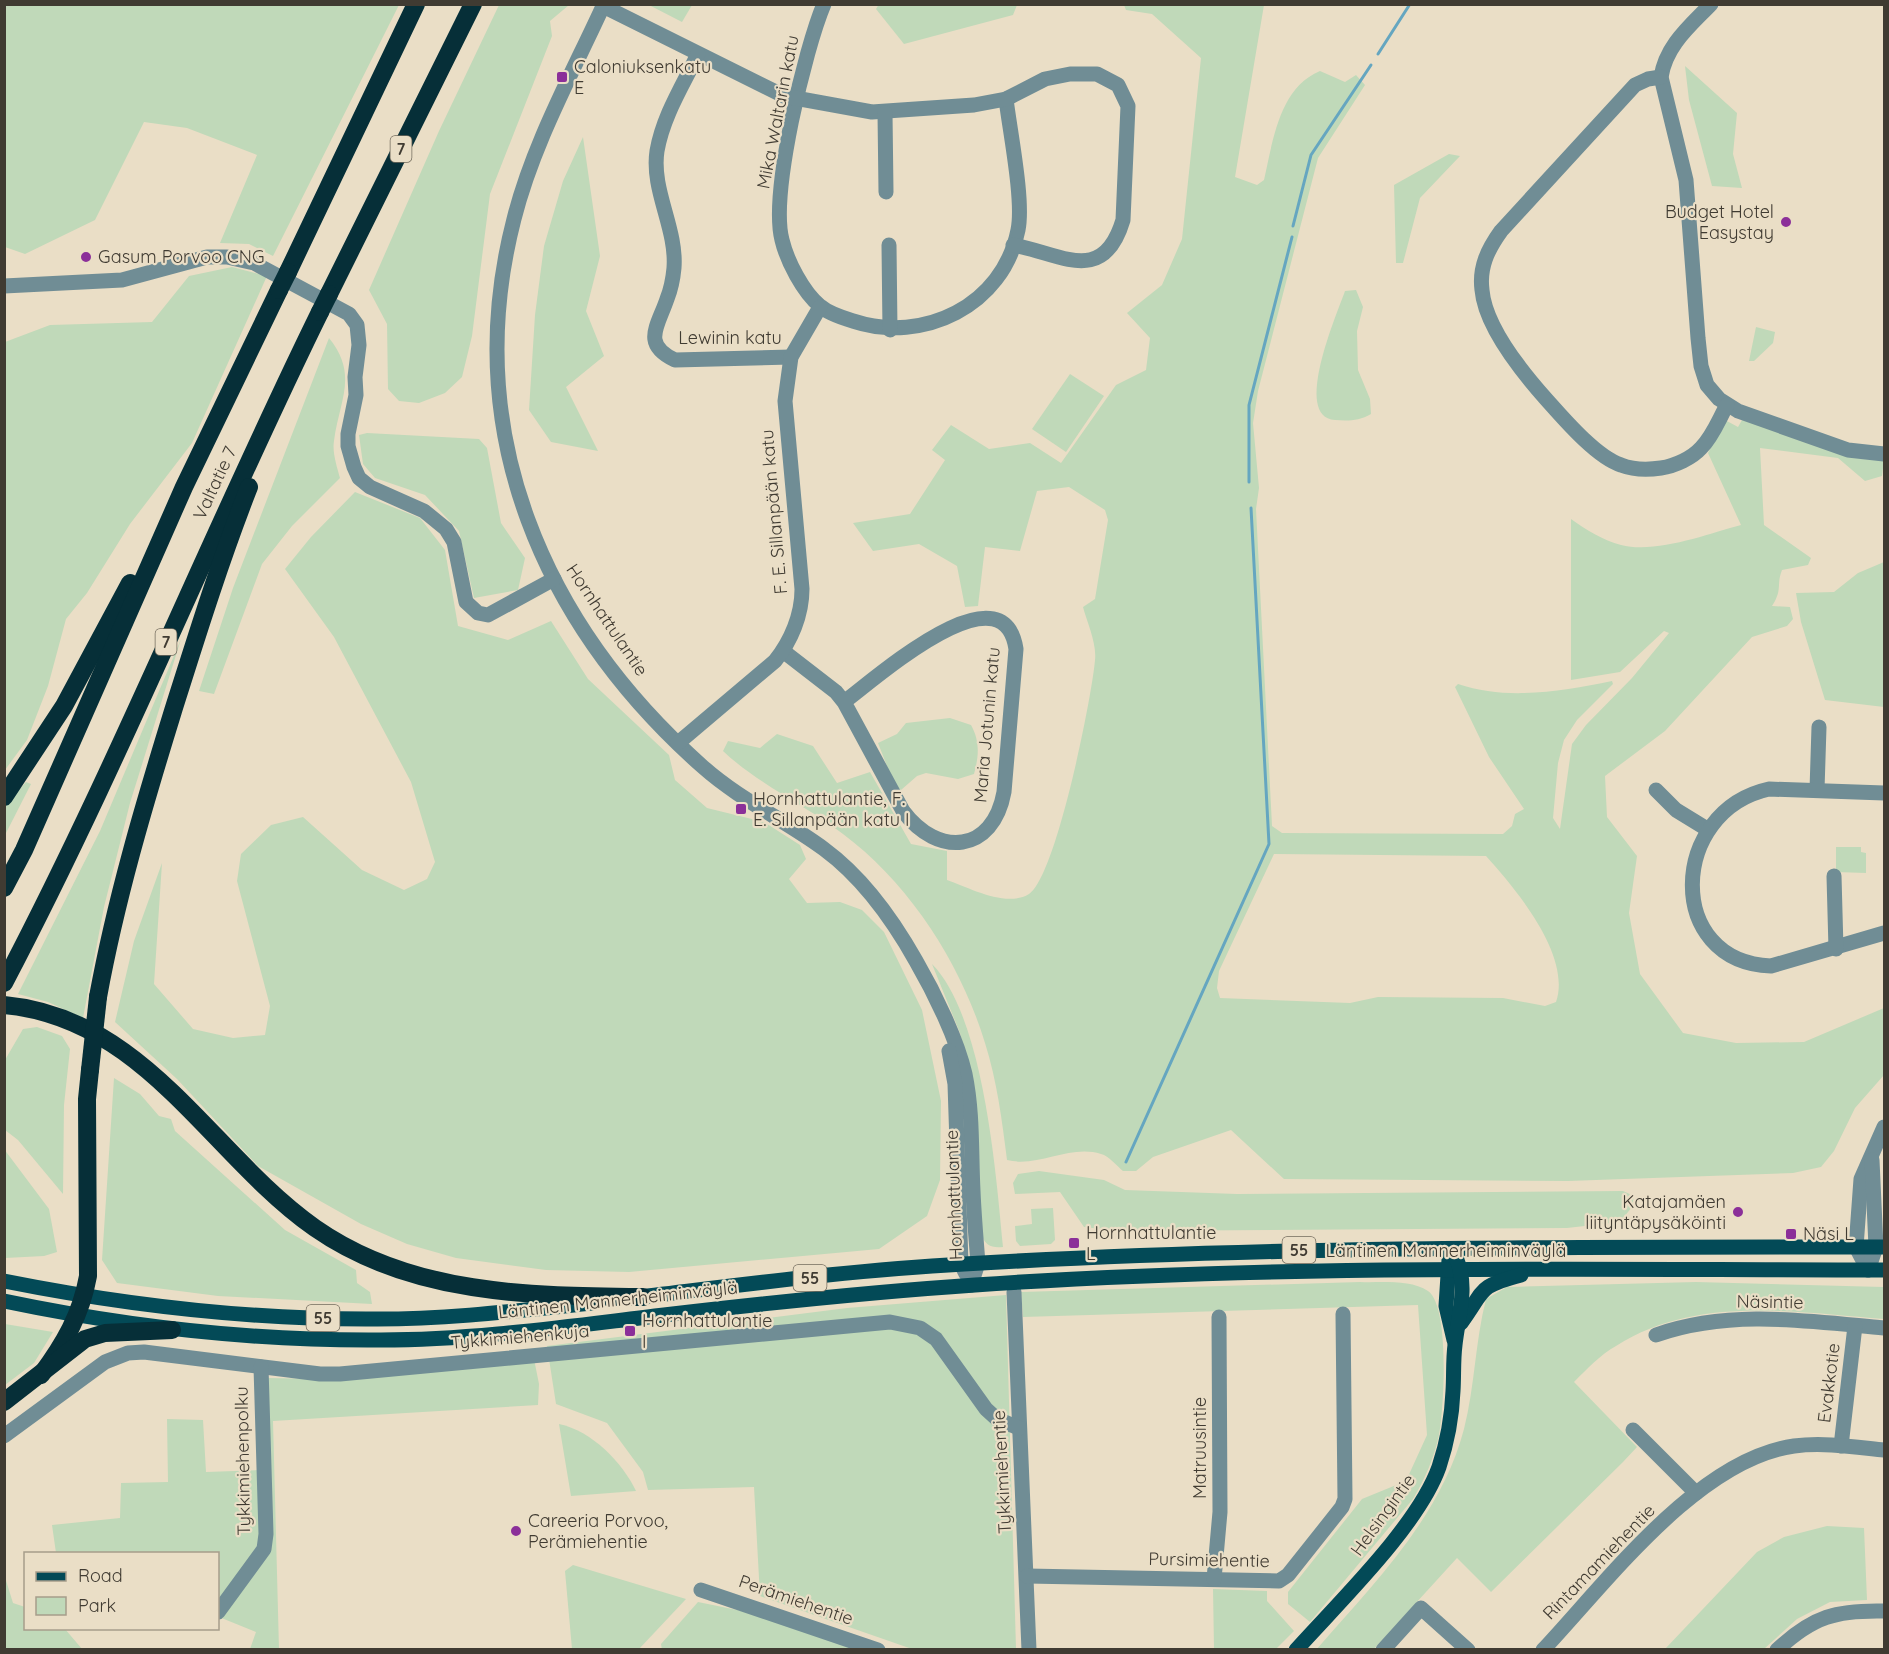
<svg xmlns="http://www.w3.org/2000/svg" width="1889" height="1654" font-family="Quicksand,sans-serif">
<rect width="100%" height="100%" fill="#eadec6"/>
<g fill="#c0d9b9" fill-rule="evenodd">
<polygon points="5,4 399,4 399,5 273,256 249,244 220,243 257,155 187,128 144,122 95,220 25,254 5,247"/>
<polygon points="879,4 1017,4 1017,5 1013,15 904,44 876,9"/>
<polygon points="499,5 569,5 550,21 552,36 490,194 472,336 462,377 445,393 419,403 399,401 388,389 387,324 369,290 439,131"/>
<polygon points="649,5 692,4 692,5 682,22"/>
<path d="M 1124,5 L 1264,5 L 1235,177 L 1257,185 L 1264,180 C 1273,141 1279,88 1320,71 L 1345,82 L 1356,75 L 1365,85 L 1318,158 L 1258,391 L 1253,423 L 1259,488 L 1256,509 L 1272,826 L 1282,833 L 1503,834 L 1512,826 L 1515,814 L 1524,809 L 1489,757 L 1455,687 L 1458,684 C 1508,701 1562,691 1612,681 L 1613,684 L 1577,720 L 1564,740 L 1558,763 L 1553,818 L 1560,829 L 1572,744 L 1586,725 L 1632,678 L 1669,633 L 1664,631 L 1620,672 L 1571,680 L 1571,519 C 1586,530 1603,540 1621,545 C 1656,554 1707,534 1741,525 L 1708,453 L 1725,420 L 1738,427 L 1742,420 L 1884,460 L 1882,476 L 1865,481 L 1838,458 L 1760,448 L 1764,525 L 1811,558 L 1808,565 L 1782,570 C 1776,585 1783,589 1772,606 L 1790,607 L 1793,619 L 1787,626 L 1752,637 L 1665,731 L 1605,776 L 1607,817 L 1637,856 L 1629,913 L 1640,974 L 1683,1033 L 1736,1043 L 1804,1042 L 1884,1008 L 1884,1075 L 1855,1108 L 1834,1151 L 1821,1167 L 1793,1173 L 1568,1181 L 1284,1179 L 1231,1130 L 1153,1157 L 1136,1171 L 1123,1171 C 1117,1166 1109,1156 1101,1154 C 1070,1144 1038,1168 1007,1160 C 1002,1120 997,1081 985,1043 C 961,964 910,884 843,834 C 805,805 758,784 723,751 L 728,741 L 760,748 L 777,734 L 813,746 L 837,783 L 870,772 L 911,844 L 947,851 L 947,880 C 970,888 1006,908 1029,894 C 1056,877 1092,697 1095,660 C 1097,644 1087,622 1083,607 L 1095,599 L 1108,520 L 1105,510 L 1069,487 L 1037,491 L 1020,551 L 985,547 L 978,606 L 965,607 L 957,566 L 919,544 L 873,551 L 853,523 L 910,514 L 945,460 L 932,450 L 951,425 L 989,449 L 1030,443 L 1061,463 L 1116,385 L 1146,370 L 1150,338 L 1127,313 L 1162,285 L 1182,239 L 1201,58 L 1152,14 L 1126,10 ZM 1274,854 L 1486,856 C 1516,889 1572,956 1556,1002 L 1545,1006 L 1503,998 L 1378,997 L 1350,1003 L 1220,998 L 1217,988 L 1219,971 Z"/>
<polygon points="1685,66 1737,113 1733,154 1742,188 1712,186 1689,100"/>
<polygon points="583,137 600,256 586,311 604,356 566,387 598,451 551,442 529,410 535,315 544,246 563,181"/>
<polygon points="1449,154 1460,156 1420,198 1403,263 1396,263 1394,185"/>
<polygon points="232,267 267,276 192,443 130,524 87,593 66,619 48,686 27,740 5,770 5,342 50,325 152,322 189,276"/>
<path d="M 1356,290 L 1363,307 L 1357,331 L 1358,370 L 1370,399 L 1371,414 C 1359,421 1348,421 1335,420 C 1292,417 1337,314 1345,291 Z"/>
<polygon points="1756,327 1775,332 1773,343 1754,361 1749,361"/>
<path d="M 329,338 C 359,375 339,401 334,441 C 332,452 337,467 340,478 L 292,526 L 262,564 L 214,694 L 199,691 L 233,588 Z"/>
<polygon points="1070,374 1104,396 1066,452 1032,429"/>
<polygon points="367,433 479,439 487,448 501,523 525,558 518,590 474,598 459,531 425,495 375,478 363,464 359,435"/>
<polygon points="355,492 420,518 445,550 458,626 508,640 551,621 588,679 669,755 675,780 707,808 764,822 800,845 806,859 789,879 807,903 840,902 862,910 884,932 922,1010 941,1101 940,1180 927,1216 879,1249 629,1272 546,1270 456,1258 407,1244 361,1224 258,1166 177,1079 115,1022 134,941 162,863 154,984 193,1029 233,1038 265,1035 270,1006 237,881 241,854 271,825 303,817 362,870 404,890 427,879 435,862 411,782 334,637 285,569 311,537"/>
<polygon points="1884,562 1884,707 1825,700 1801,622 1796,593 1834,592 1858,573"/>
<polygon points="181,639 130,803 104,907 83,1018 48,1002 18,994 100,831"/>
<path d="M 950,718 L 971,725 C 980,741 979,756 974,774 L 958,779 L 926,773 L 917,776 L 901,790 L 896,789 L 878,743 L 897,734 L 906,723 Z"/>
<polygon points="26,782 31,784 5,835 5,806"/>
<polygon points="1836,847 1861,847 1861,852 1866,853 1866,873 1836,872"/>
<path d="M 932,964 C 984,1017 996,1173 1003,1247 C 991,1248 986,1246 981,1234 L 970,1072 L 960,1033 Z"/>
<polygon points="37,1027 62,1036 70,1049 64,1105 63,1194 18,1140 5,1130 5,1060 23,1029"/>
<polygon points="114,1078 140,1094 159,1116 171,1119 175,1131 285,1230 356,1270 357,1283 370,1292 372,1304 218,1296 117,1283 102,1260"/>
<polygon points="4,1149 49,1209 57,1252 44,1256 5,1258"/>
<polygon points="1039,1171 1104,1180 1125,1190 1237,1194 1623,1191 1634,1196 1632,1207 1620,1222 1567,1228 1118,1231 1084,1227 1060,1192 1015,1194 1013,1183 1018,1174"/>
<polygon points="1053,1208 1055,1240 1051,1244 1020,1246 1016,1241 1015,1226 1032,1224 1031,1209"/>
<path d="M 1360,1282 C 1380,1283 1410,1279 1428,1291 C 1450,1306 1444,1409 1439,1435 C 1434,1458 1425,1479 1413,1499 L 1310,1622 L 1288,1604 L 1288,1592 L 1362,1499 L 1406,1481 L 1427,1435 L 1418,1305 L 1023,1317 L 1021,1292 Z"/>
<path d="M 1696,1282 L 1884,1287 L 1884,1319 C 1796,1312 1696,1295 1616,1346 C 1600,1355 1587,1369 1574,1382 L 1637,1447 L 1623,1462 L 1491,1592 L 1457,1558 L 1374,1649 L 1316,1650 C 1374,1583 1441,1517 1464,1429 C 1475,1386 1475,1342 1486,1299 L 1507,1287 Z"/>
<polygon points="1006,1295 1016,1649 912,1649 760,1596 754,1487 648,1490 643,1472 607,1423 556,1404 547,1346 847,1308"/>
<polygon points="5,1324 53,1332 34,1363 5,1385"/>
<polygon points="534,1359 539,1384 538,1405 273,1421 279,1649 250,1649 256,1632 219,1617 268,1550 266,1378 329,1379"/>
<polygon points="167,1419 203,1420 206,1472 260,1470 260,1547 221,1600 218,1598 218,1554 56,1553 52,1525 120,1518 121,1483 168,1482"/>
<path d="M 559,1424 C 592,1431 622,1462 636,1491 L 571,1496 Z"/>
<polygon points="1827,1526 1864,1528 1867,1600 1830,1602 1797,1619 1764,1649 1665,1649 1757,1552 1784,1537"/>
<polygon points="573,1565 686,1599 639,1649 572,1649 565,1571"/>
<polygon points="4,1574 13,1603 25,1607 26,1628 65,1629 82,1649 5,1649"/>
<polygon points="1213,1589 1267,1591 1267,1601 1294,1631 1276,1649 1214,1649"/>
<polygon points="698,1602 752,1613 854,1649 662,1650 661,1644"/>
</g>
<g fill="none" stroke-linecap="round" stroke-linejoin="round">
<g stroke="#65a6c0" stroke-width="3">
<polyline points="1378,54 1410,4"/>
<polyline points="1293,226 1311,155 1371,65"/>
<polyline points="1249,482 1249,405 1292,237"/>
<polyline points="1126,1162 1269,844 1251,508"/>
</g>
<g stroke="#708d95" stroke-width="15">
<path d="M 604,4 C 572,74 533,144 514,219 C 459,432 543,625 703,767 C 740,800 785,820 824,849 C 862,877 893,920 916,961 C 934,992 957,1039 965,1074 C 973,1113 971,1152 973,1191 C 974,1215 976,1239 978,1263 L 971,1285"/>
<path d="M 824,4 C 805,49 770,194 782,240 C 787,261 803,292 820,306 C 828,313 843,318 853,321 C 923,344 1003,306 1018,230 C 1024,201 1010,132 1006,99"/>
<path d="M 1711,4 C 1690,26 1666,45 1661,77 L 1686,180 L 1698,338 L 1701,366 L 1707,385 L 1719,399 L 1738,411 L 1848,450 L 1884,454"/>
<path d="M 603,6 L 784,96 L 872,112 L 974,105 L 1006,99 L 1045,79 L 1070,74 L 1097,74 L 1118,85 L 1128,106 L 1123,220 C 1103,287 1060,253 1013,245"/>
<path d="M 698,54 C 683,85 663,116 657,151 C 651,190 677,228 674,268 C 673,279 671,289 667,299 C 658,326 641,344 675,360 L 791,357"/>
<path d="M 1661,77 L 1648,79 L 1635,85 L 1501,231 C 1488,249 1479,267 1482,290 C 1485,326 1522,372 1546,399 C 1563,418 1596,457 1621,465 C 1634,470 1648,470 1661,468 C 1675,466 1692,458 1701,448 C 1713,436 1719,419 1727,405"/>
<polyline points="885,113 886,192"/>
<polyline points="889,245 890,330"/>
<polyline points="4,286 122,280 207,257 227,257 254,263 349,314 357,325 359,345 355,377 356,395 348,434 348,446 354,467 359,478 370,487 424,511 446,529 454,542 466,602 478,613 488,615 554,579"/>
<path d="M 783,651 L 836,692 L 844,702 L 903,811 C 938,858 993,853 1004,792 L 1016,649 C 1003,564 874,680 844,702"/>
<path d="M 678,743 L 775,661 C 791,641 802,615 802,589 L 785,401 L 791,357 L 820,307"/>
<polyline points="1656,790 1676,810 1707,829"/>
<polyline points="1817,790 1819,727"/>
<path d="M 1884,793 L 1769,789 C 1669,811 1664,962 1771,966 L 1884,933"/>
<polyline points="1834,876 1836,949"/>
<polyline points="949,1051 955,1084 961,1264 966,1274"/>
<polyline points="1868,1270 1856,1247 1861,1179 1884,1127"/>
<polyline points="1868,1270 1876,1247 1872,1160"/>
<polyline points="1014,1292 1029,1650"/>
<path d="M 1656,1335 C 1730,1309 1808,1321 1884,1328"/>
<polyline points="1633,1430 1696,1493"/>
<polyline points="4,1436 105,1362 128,1353 144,1352 320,1374 340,1374 890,1322 920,1328 936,1339 986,1409 997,1419 1019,1428"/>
<polyline points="1841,1446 1855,1326"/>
<polyline points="1027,1576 1279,1581 1288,1575 1342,1507 1345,1499 1343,1314"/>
<polyline points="1214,1579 1220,1512 1219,1317"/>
<polyline points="701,1590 878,1650"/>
<polyline points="218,1612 264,1549 266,1534 261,1367"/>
<polyline points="1383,1650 1421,1608 1468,1650"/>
<path d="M 1543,1650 C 1606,1583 1698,1459 1794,1446 C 1823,1442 1855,1447 1884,1450"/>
<path d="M 1777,1650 C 1813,1616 1837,1610 1884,1611"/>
</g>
<g stroke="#034a57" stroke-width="15">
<polyline points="1449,1260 1446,1306 1454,1340"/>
<path d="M 4,1281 C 124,1305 244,1319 366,1319 C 441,1320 517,1311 592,1303"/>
<path d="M 631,1298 C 741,1285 852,1270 964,1264 C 1270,1246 1577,1247 1884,1247"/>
<path d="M 4,1301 C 128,1327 254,1341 381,1340 C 475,1340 570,1326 664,1315 C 767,1303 871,1292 975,1285 C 1278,1264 1581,1270 1884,1270"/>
<path d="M 1461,1323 C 1486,1289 1476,1287 1521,1275"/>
<path d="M 1296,1650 C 1339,1602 1418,1526 1439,1467 C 1447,1443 1452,1416 1453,1391 C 1454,1376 1453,1360 1455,1345 C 1458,1317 1468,1288 1457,1260"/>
</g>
<g stroke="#062f38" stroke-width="18">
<polyline points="288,272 416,4"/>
<polyline points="329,294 473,4"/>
<polyline points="4,797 64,706 130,583"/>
<polyline points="4,888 24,850 184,487 279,290"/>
<path d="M 4,983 C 119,764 211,534 320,312"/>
<path d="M 98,997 C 116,899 144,805 173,711 C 197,635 220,561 249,487"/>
<path d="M 4,1005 C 146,1018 210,1154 315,1228 C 411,1295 530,1296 643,1297"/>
<path d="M 41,1375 C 64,1344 81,1315 88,1276 L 87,1099 L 90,1070"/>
<polyline points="4,1402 85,1339 105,1333 172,1330"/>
</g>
<g stroke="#062f38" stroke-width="18">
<polyline points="279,290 288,272"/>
<polyline points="320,312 329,294"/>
<polyline points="90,1070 98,997"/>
</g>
</g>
<g fill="#8b2f99" stroke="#eadec6" stroke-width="2">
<rect x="556" y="71" width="12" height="12" rx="3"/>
<circle cx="1786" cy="222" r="6"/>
<circle cx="86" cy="257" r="6"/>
<rect x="735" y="803" width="12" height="12" rx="3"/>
<circle cx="1738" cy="1212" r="6"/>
<rect x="1785" y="1228" width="12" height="12" rx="3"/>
<rect x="1068" y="1237" width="12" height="12" rx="3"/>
<rect x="624" y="1325" width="12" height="12" rx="3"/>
<circle cx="516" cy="1531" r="6"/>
</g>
<g text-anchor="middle" stroke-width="4.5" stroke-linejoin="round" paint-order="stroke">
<g fill="#eadec6" stroke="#736c5e" stroke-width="1.5">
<rect x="390.5" y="136" width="21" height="26" rx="4.5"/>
<rect x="155.5" y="629" width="21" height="26" rx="4.5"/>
<rect x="1282.5" y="1237" width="33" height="26" rx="4.5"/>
<rect x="793.5" y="1265" width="33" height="26" rx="4.5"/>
<rect x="306.5" y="1305" width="33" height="26" rx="4.5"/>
</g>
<g font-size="16" font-weight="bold" fill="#403b32">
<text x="401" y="155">7</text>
<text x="166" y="648">7</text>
<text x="1299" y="1256">55</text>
<text x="810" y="1284">55</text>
<text x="323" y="1324">55</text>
</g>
<g font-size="18" fill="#403b32" stroke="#eadec6" text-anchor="start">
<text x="574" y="73">Caloniuksenkatu<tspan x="574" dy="21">E</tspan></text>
<text x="1774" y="218" text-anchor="end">Budget Hotel<tspan x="1774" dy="21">Easystay</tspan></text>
<text x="98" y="263">Gasum Porvoo CNG</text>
<text x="753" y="805">Hornhattulantie, F.<tspan x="753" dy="21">E. Sillanpään katu I</tspan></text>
<text x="1726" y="1208" text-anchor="end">Katajamäen<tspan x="1726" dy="21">liityntäpysäköinti</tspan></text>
<text x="1086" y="1239">Hornhattulantie<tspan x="1086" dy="21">L</tspan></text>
<text x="1803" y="1240">Näsi L</text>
<text x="642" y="1327">Hornhattulantie<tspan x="642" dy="21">I</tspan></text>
<text x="528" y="1527">Careeria Porvoo,<tspan x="528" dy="21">Perämiehentie</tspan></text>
</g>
<g font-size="18" fill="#403b32" stroke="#eadec6">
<text transform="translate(778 112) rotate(-79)" y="6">Mika Waltarin katu</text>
<text x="730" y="344">Lewinin katu</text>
<text transform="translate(215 483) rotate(-65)" y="6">Valtatie 7</text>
<text transform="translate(774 512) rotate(-95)" y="6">F. E. Sillanpään katu</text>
<text transform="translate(607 620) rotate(56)" y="6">Hornhattulantie</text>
<text transform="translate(987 725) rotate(-85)" y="6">Maria Jotunin katu</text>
<text transform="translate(954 1195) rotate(-92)" y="6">Hornhattulantie</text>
<text x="1446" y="1257">Läntinen Mannerheiminväylä</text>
<text transform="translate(618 1300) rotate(-6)" y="6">Läntinen Mannerheiminväylä</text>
<text transform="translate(1770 1302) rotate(1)" y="6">Näsintie</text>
<text transform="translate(520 1337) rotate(-5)" y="6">Tykkimiehenkuja</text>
<text transform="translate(1829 1383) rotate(-83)" y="6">Evakkotie</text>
<text transform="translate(1200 1448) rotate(-90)" y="6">Matruusintie</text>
<text transform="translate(243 1461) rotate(-91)" y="6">Tykkimiehenpolku</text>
<text transform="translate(1002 1472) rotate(-93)" y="6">Tykkimiehentie</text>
<text transform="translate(1383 1515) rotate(-54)" y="6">Helsingintie</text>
<text transform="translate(1209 1560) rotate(1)" y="6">Pursimiehentie</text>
<text transform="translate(1599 1562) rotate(-46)" y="6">Rintamamiehentie</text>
<text transform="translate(796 1600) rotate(19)" y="6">Perämiehentie</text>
</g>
</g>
<rect width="1889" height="1654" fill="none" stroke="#403b32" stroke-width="12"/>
<rect x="24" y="1552" width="195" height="78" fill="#eadec6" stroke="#a69d8b" stroke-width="1.5"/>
<rect x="36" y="1572" width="30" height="9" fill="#034a57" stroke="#a69d8b" stroke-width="1.5"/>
<text x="78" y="1582" font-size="18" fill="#403b32">Road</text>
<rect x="36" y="1597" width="30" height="18" fill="#c0d9b9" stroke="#a69d8b" stroke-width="1.5"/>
<text x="78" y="1612" font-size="18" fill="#403b32">Park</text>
</svg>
